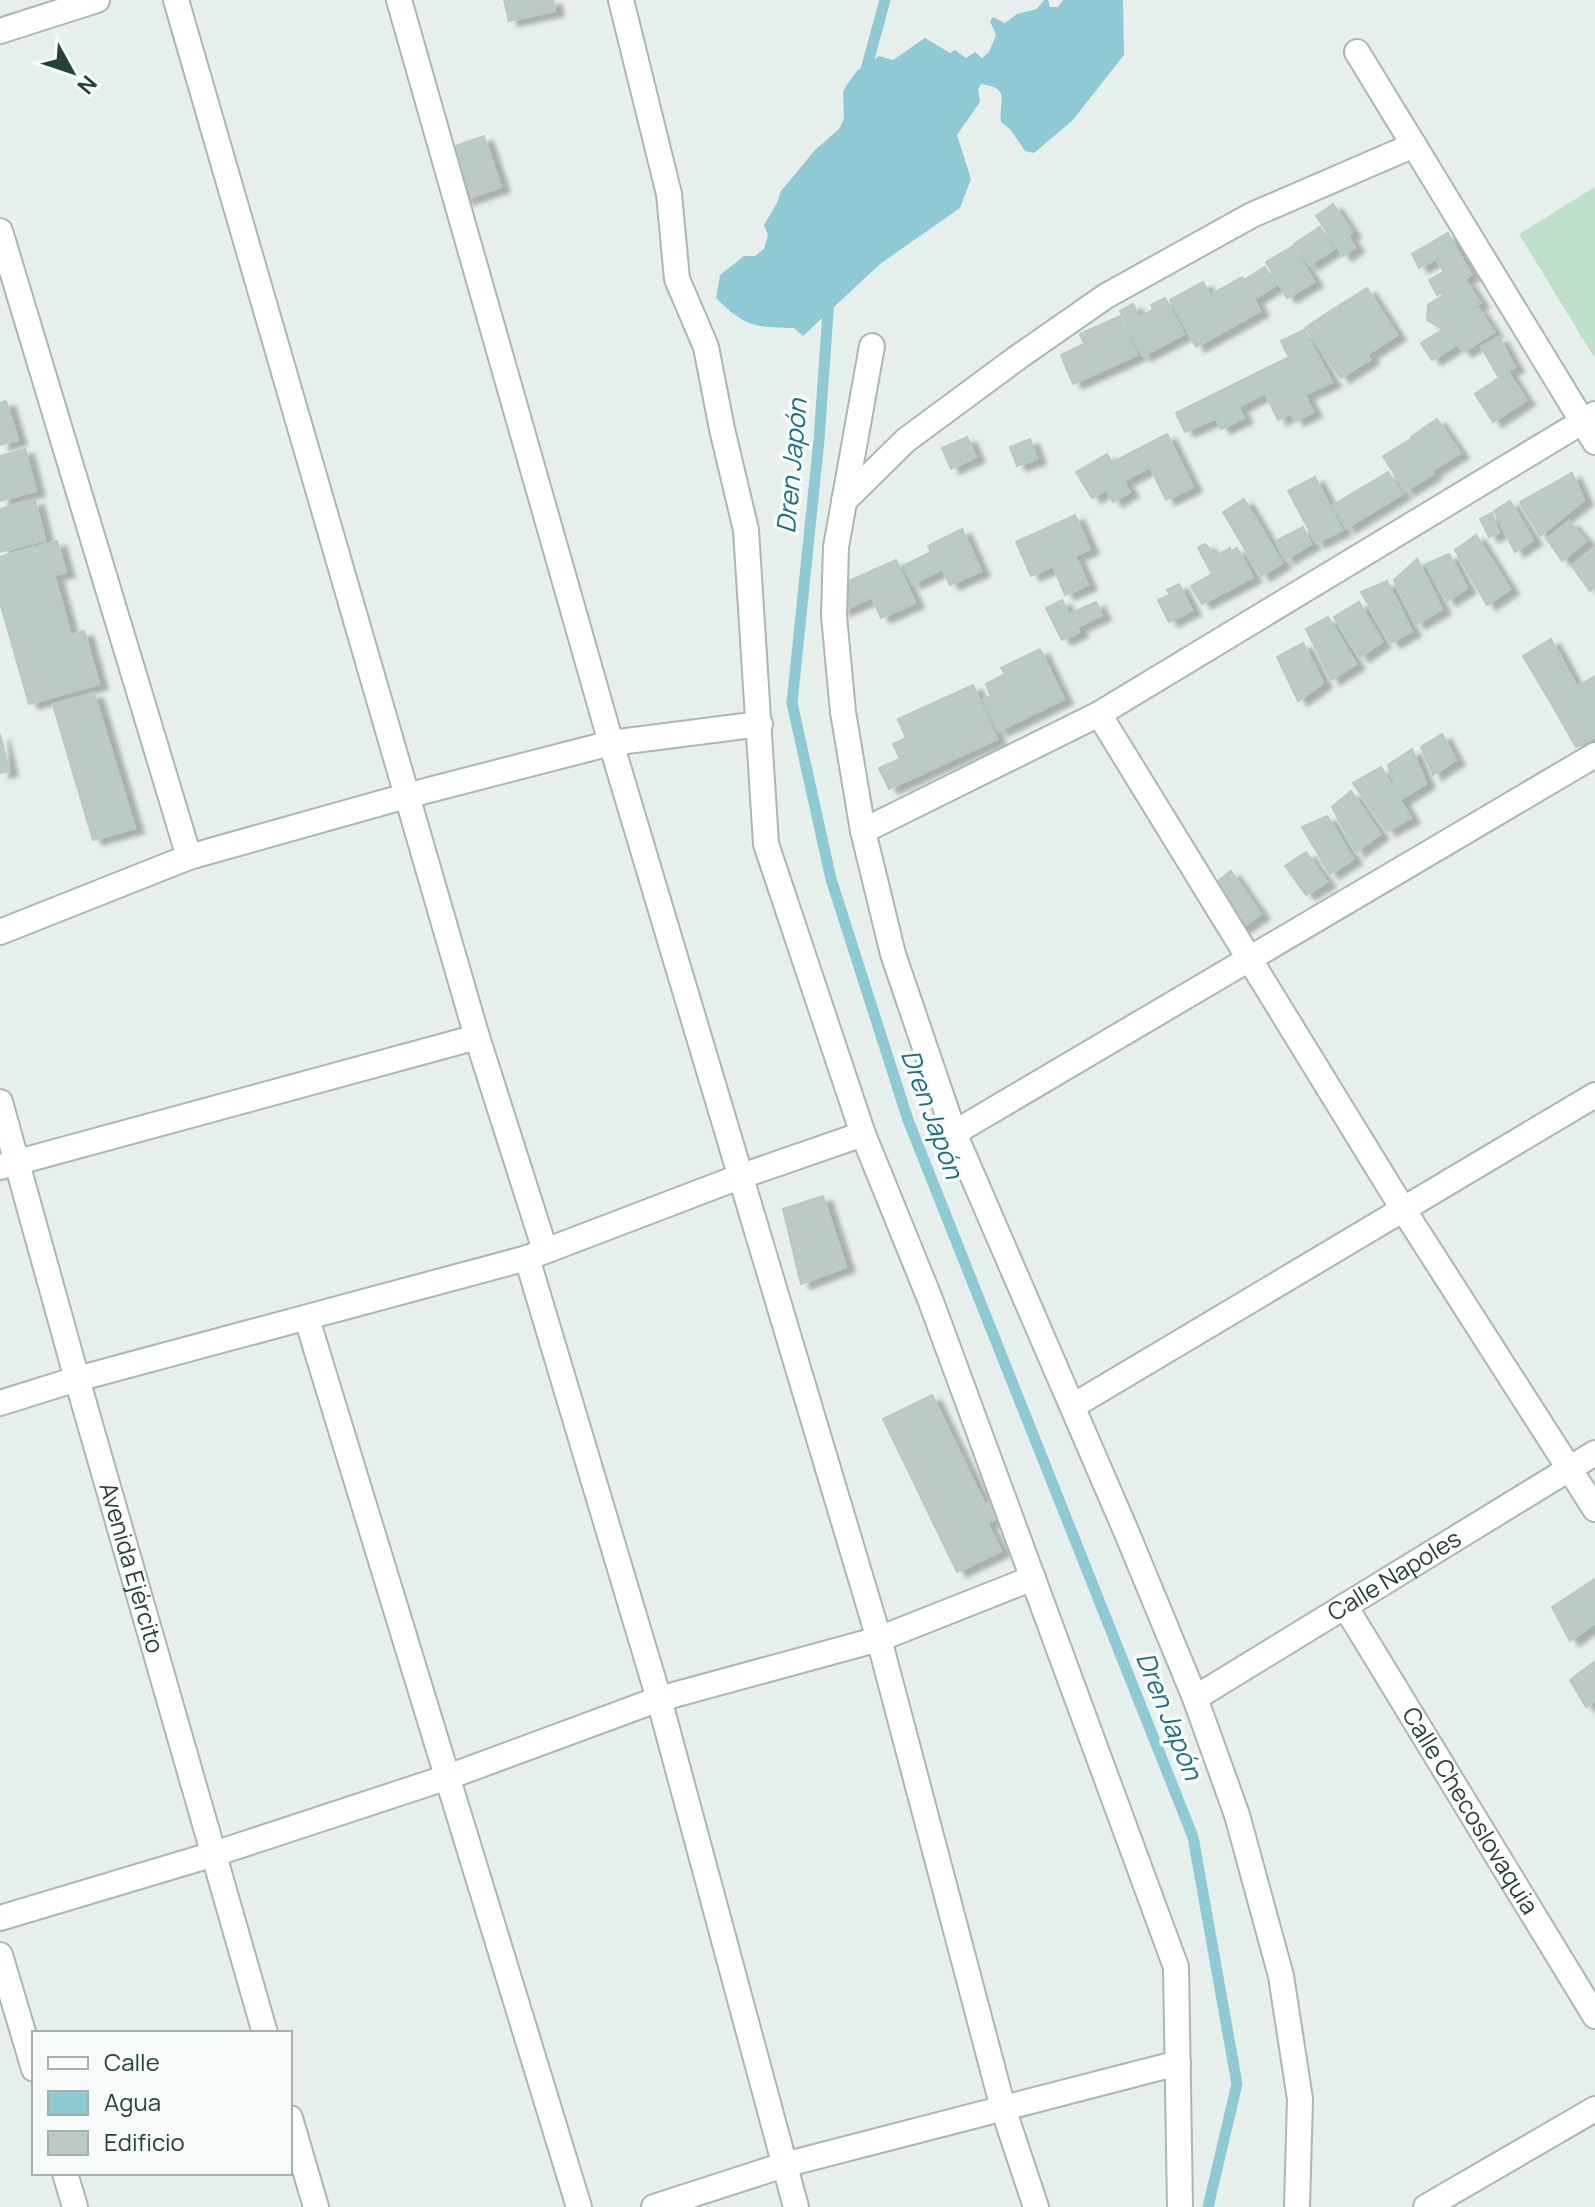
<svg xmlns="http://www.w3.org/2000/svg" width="1595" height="2207" font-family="Manrope,sans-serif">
<defs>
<filter id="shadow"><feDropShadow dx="9" dy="5" stdDeviation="2" flood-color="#0004"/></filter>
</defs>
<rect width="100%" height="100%" fill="#e6efeb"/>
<polygon fill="#bfe0c8" points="1595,187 1595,356 1594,357 1519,234"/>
<path fill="#8ec9d4" d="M 1044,0 L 1048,0 L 1050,7 L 1058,7 L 1063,0 L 1123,0 L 1124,55 L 1072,121 L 1034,153 L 1025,151 L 1010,129 L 1001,122 C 998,101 1012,88 981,84 L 978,89 L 980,102 L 957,135 L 971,179 L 960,208 L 880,264 L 803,336 L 794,328 C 755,328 744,326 716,298 L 720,275 L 744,256 L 755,256 L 764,249 L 768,235 L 764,225 L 777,203 L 781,191 L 816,149 L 839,129 L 844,119 L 843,93 L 846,86 L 857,71 L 879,56 L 893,60 L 925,38 L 950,53 L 955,50 L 966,58 L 975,52 L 982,58 L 989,52 L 996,35 L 990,21 L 993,17 L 1005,23 L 1017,14 L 1037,9 Z"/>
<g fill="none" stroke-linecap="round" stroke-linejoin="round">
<g stroke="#8ec9d4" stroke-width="11">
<polyline points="864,77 885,0"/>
<polyline points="829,298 819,440 792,703 831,879 908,1120 1193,1837 1237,2084 1208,2207"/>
</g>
</g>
<g fill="#bbcac4" stroke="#b8c9c2" stroke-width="2" filter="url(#shadow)">
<polygon points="504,0 553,0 555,11 509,21"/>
<polygon points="484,136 501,187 464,200 447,149"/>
<polygon points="1333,204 1352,232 1348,236 1355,247 1343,256 1316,216"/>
<polygon points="1320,227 1334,249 1309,265 1294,244"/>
<polygon points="1448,233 1471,275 1437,295 1429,280 1444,272 1436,259 1419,268 1412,254"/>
<polygon points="1293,246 1314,282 1287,298 1266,262"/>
<polygon points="1265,267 1276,285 1255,298 1244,280"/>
<polygon points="1242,277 1260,311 1196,347 1170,300 1203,282 1210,295"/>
<polygon points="1466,281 1480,303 1441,328 1427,320 1428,305"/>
<polygon points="1367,288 1397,335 1368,354 1337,307"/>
<polygon points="1165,298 1184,334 1142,356 1120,311 1133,304 1139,317 1153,310 1151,305"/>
<polygon points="1335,308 1370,359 1341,378 1305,328"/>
<polygon points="1478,308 1494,332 1463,352 1458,344 1432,360 1421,343"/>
<polygon points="1120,316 1137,355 1073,384 1061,355 1084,344 1080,334"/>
<polygon points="1304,330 1332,382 1306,394 1281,341"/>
<polygon points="1499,337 1515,367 1498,376 1481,347"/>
<polygon points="1287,358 1313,412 1295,421 1291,413 1278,420 1265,393 1238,407 1244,418 1221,429 1216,418 1185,432 1176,413"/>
<polygon points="1508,372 1526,400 1493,422 1475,394"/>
<polygon points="6,401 18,440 0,445 0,403"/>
<polygon points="1437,419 1460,453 1433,470 1411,437"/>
<polygon points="1167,434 1193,487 1166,500 1150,467 1125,480 1115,461"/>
<polygon points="967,437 976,457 951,469 942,448"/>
<polygon points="1030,439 1037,459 1017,466 1010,447"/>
<polygon points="1411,439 1433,474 1405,491 1383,456"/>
<polygon points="25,449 36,491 0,501 0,456"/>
<polygon points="1107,454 1130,492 1113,502 1106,490 1092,498 1076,472"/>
<polygon points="1388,472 1402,494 1346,528 1333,505"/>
<polygon points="1572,473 1584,500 1540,536 1520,502"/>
<polygon points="1315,477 1342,530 1316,543 1288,491"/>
<polygon points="1244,499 1282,563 1261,576 1223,512"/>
<polygon points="35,500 45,540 0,552 0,509"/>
<polygon points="1510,501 1533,540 1515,552 1494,511"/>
<polygon points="1492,513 1499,533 1489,537 1480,519"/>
<polygon points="1075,515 1090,549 1031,576 1016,542"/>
<polygon points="1569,521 1586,541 1562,561 1547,539"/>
<polygon points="1303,527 1311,544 1285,559 1276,541"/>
<polygon points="962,529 981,571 950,585 942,569 912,584 903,566 931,552 928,546"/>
<polygon points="1476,535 1510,589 1487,605 1455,550"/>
<polygon points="57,541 66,572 54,575 71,635 84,631 99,684 29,704 0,602 0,557"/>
<polygon points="1205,544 1216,556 1230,548 1231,551 1237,548 1253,577 1202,604 1191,586 1212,574 1198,548"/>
<polygon points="1595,549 1595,586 1590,591 1572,566"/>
<polygon points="1449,554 1467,588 1447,601 1426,564"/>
<polygon points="1076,558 1088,585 1065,595 1054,568"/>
<polygon points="1417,559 1442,609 1416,624 1394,580"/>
<polygon points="896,560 915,603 881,618 872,597 841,611 837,586"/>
<polygon points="1387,581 1412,631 1391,643 1361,592"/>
<polygon points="1179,584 1192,610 1169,622 1158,600 1170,595 1167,590"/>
<polygon points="1062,600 1069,614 1096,602 1102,615 1077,627 1079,632 1062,640 1046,608"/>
<polygon points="1359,602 1382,642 1360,657 1334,617"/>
<polygon points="1328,617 1356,664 1331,680 1306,629"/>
<polygon points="1551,639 1577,687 1551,703 1523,656"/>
<polygon points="1303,643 1323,683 1298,701 1277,657"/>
<polygon points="1040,649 1064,699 998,731 983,699 991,696 986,684 1005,674 1001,668"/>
<polygon points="1595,676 1595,737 1576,747 1551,703"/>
<polygon points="973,685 997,739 889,789 879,768 900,759 893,744 906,738 898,719"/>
<polygon points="94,693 135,828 93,840 53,705"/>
<polygon points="0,734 9,771 0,773"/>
<polygon points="1442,734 1456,760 1433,775 1421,747"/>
<polygon points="1412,749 1426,783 1400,800 1388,765"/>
<polygon points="1381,767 1411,818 1387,831 1353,783"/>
<polygon points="1351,791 1380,834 1356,852 1332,807"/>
<polygon points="1327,816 1353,859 1330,874 1302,827"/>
<polygon points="1306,852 1327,882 1306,895 1285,866"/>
<polygon points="1231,871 1261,914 1238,930 1214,884"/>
<polygon points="823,1196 846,1267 801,1284 783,1209"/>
<polygon points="932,1395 985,1505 1000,1497 1008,1513 987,1523 1001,1551 957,1572 883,1419"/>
<polygon points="1595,1579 1595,1623 1570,1641 1552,1607"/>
<polygon points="1595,1661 1595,1700 1586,1707 1570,1680"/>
</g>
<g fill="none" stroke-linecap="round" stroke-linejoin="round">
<defs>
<g id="minor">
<polyline points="176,0 477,1037 545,1250"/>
<polyline points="399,0 611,743 879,1639 1003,2108 1036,2207"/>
<polyline points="621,0 669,194 677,279 706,347 722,429 746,530 766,844 863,1134 930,1299 1176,1967 1180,2207"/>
<polyline points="0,31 97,0"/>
<polyline points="1357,52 1595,442"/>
<polyline points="0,231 189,857"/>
<polyline points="872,346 836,547 834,616 843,712 863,831 893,954 954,1133 1126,1531 1195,1698 1237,1815 1281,1976 1300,2099 1297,2207"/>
<polyline points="844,501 906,440 1017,358 1106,296 1252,215 1414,145"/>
<polyline points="1099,714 1403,1209 1595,1509"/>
<polyline points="863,831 1099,714 1595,414"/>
<polyline points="0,932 189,857 406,796 611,743 760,724"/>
<path id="s1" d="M 0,1102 L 77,1379 L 265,2033"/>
<polyline points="954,1133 1595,755"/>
<polyline points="0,1167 477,1037"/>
<polyline points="527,1258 659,1699 796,2207"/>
<polyline points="307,1319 579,2207"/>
<polyline points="0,1403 77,1379 527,1258 739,1177 863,1134"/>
<polyline points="1073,1406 1595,1095"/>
<path id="s2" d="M 1345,1606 L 1595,2016"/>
<path id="s3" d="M 1195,1698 L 1595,1453"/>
<polyline points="0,1918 214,1854 448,1777 659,1699 879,1639 1033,1578"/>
<polyline points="0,1955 34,2069"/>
<polyline points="290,2118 316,2207"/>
<polyline points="65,2173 75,2207"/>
<polyline points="654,2207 784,2165 1178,2063"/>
<polyline points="1426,2207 1595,2109"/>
</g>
</defs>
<use href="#minor" stroke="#a8b8b2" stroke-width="28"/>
<use href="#minor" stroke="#fff" stroke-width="24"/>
</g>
<g text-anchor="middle" stroke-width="7" stroke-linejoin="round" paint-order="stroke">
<g font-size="24" fill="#24423a" stroke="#f7fbf9">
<text dy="8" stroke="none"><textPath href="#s1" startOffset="484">Avenida Ejército</textPath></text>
<text dy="8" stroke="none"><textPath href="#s3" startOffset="234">Calle Napoles</textPath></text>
<text dy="8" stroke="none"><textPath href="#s2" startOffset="240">Calle Checoslovaquia</textPath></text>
</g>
<g font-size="26" font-style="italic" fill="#1c6f80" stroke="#f7fbf9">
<text transform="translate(792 466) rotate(-85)" y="9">Dren Japón</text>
<text transform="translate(932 1114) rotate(70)" y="9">Dren Japón</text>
<text transform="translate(1169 1716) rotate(68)" y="9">Dren Japón</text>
</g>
</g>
<rect x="32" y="2031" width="260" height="144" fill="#f7fbf9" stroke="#a3b1ad" stroke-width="2"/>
<rect x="48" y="2057" width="40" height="12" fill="#ffffff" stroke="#a3b1ad" stroke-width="2"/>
<text x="104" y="2071" font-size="24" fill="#24423a">Calle</text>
<rect x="48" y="2091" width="40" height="24" fill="#8ec9d4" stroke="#a3b1ad" stroke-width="2"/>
<text x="104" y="2111" font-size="24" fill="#24423a">Agua</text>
<rect x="48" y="2131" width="40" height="24" fill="#bbcac4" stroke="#a3b1ad" stroke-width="2"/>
<text x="104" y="2151" font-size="24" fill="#24423a">Edificio</text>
<g transform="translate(72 72) rotate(130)" stroke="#f7fbf9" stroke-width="6" paint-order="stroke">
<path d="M0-6L14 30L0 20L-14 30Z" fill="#24423a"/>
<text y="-12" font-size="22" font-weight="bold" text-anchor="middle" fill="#24423a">N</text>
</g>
</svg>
